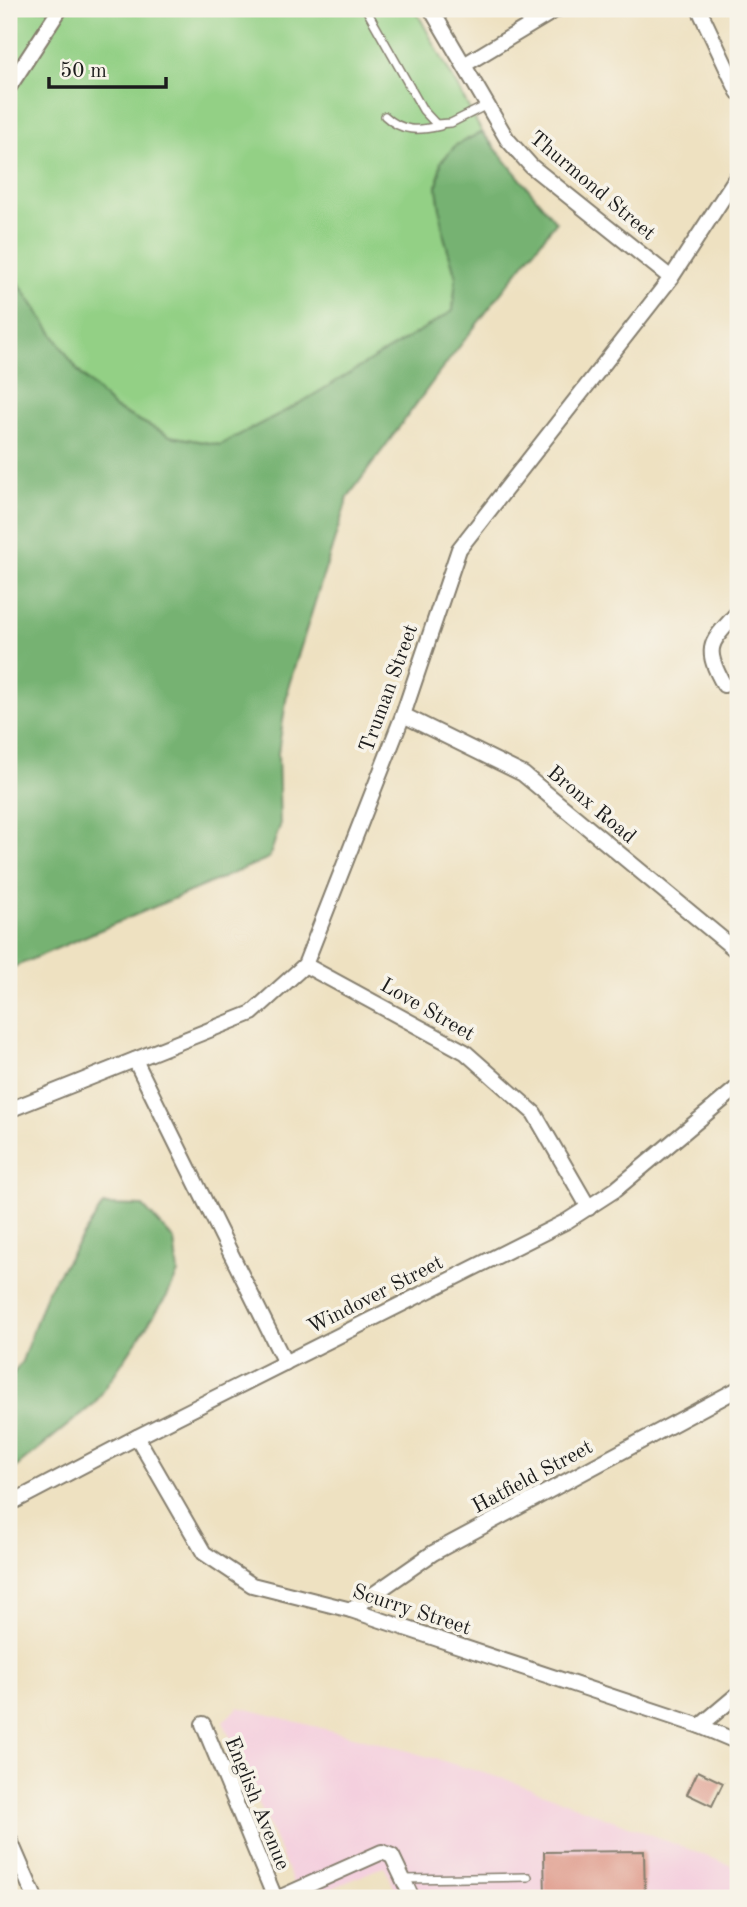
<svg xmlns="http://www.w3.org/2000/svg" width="747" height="1907" font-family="'Old Standard TT',serif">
<rect width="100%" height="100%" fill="#f7f3e8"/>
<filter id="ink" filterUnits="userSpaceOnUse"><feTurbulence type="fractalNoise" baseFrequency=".0143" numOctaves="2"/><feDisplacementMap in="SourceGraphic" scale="14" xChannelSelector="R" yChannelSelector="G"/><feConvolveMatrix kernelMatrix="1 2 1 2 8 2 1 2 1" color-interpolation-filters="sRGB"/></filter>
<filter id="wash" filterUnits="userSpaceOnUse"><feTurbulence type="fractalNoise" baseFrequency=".00686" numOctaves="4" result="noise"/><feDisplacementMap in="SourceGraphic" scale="28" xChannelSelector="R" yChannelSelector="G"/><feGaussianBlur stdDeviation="1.57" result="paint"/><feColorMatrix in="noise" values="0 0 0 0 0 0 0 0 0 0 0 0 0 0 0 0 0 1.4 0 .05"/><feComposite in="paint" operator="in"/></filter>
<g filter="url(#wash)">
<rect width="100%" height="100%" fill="#eee1c1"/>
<polygon fill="#f4cfde" points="239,1707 391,1746 508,1780 738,1868 738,1898 399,1898 384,1866 310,1898 300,1898 223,1721"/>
<polygon fill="#93d085" stroke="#587650" stroke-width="2" points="9,9 415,9 482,132 456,145 441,162 437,188 444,236 456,277 453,311 297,405 220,445 170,436 114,408 78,371 9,269"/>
<g fill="#76b272" stroke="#496747" stroke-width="2">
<polygon points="482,132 556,222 439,373 348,497 288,688 278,753 280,826 269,858 9,969 9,269 78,371 114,408 170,436 220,445 297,405 453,311 456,277 444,236 437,188 441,162 456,145"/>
<polygon points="103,1205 143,1206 174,1240 178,1273 167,1296 95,1403 9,1473 9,1380 22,1361 47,1291"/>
</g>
<g id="blocks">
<g fill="#db8d7e">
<polygon points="698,1771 723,1783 712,1806 687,1794"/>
<polygon points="644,1851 645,1898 545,1898 544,1852"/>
</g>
</g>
</g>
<g filter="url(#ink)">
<use href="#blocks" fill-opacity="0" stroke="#857e6e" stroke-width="2"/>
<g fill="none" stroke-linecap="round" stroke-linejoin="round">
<defs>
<g id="lane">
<polyline points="366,9 423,110 436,124 451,123 487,105"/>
<path d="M 385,116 C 402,132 418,131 440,126"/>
<polyline points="404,1879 528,1877"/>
</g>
<g id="street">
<polyline points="431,9 507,139 531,166 671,278"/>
<polyline points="699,9 738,92"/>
<polyline points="464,65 557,9"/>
<polyline points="9,87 60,9"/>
<path d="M 724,685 C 702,646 711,643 738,612"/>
<polyline points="403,715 523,774 738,952"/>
<polyline points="305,965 465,1052 534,1113 589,1208"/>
<polyline points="135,1060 285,1363"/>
<polyline points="9,1110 252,1013 305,965 403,715 459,549 671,278 738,175"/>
<polyline points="137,1437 204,1553 252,1585 351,1610 700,1726 738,1742"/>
<polyline points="9,1504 137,1437 567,1221 615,1190 738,1087"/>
<polyline points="351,1610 433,1553 738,1389"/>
<polyline points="203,1724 275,1898"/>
<polyline points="700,1726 738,1694"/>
<polyline points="9,1838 35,1898"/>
<polyline points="279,1898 382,1852 392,1856 412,1898"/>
</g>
</defs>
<use href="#lane" stroke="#857e6e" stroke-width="10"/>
<use href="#street" stroke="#857e6e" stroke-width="18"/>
<use href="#lane" stroke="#fff" stroke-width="7"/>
<use href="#street" stroke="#fff" stroke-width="14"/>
</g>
</g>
<g text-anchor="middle" stroke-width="7" stroke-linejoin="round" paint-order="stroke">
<g font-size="21" fill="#1c1c1c" stroke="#f7f3e8">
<text transform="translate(593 185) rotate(40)" y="7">Thurmond Street</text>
<text transform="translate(388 688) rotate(-70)" y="7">Truman Street</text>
<text transform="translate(592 804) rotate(40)" y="7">Bronx Road</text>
<text transform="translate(428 1009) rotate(30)" y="7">Love Street</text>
<text transform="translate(375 1294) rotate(-27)" y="7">Windover Street</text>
<text transform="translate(532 1476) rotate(-28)" y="7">Hatfield Street</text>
<text transform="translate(412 1609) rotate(18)" y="7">Scurry Street</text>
<text transform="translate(258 1803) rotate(68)" y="7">English Avenue</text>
</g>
</g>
<rect width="747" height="1907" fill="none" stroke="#f7f3e8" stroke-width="35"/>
<path d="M49 77v10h117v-10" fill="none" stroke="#1c1c1c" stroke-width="3.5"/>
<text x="60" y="77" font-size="21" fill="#1c1c1c" stroke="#f7f3e8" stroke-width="5" paint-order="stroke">50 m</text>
</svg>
